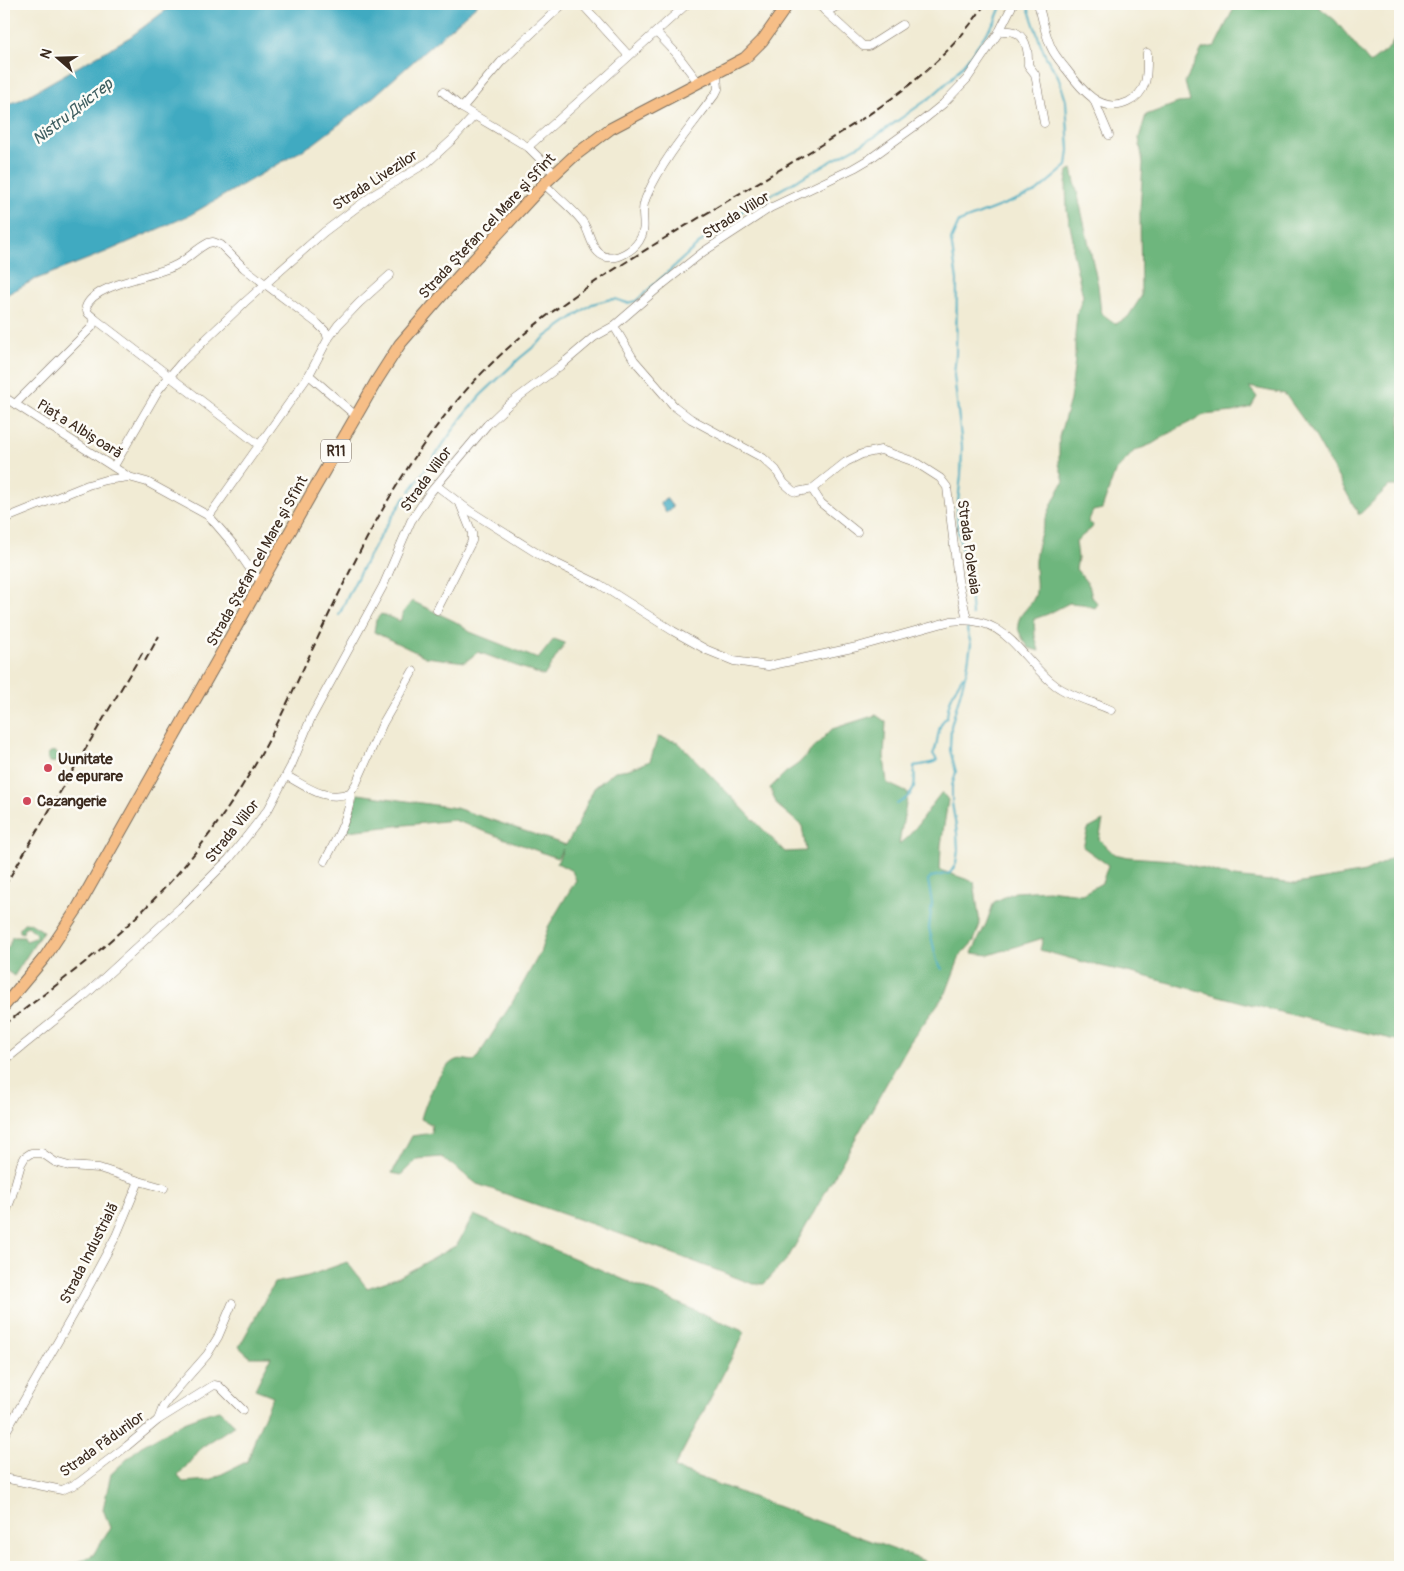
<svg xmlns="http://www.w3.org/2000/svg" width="1404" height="1571" font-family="Pangolin,sans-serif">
<rect width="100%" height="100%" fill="#fdfcf7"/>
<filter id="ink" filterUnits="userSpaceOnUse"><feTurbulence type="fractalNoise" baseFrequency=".02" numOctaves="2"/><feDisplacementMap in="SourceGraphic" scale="10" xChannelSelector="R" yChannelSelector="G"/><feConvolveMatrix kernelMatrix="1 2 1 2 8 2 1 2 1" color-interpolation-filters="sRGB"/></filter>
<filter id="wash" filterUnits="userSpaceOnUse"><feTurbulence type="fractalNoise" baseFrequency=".0096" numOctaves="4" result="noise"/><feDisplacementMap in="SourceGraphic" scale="20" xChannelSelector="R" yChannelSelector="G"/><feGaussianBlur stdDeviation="1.12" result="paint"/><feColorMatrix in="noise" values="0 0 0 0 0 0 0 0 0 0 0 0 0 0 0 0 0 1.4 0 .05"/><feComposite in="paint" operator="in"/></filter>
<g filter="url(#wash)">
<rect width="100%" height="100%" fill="#f1ebd4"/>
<g fill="#6eb67d" stroke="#54704e">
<path d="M 1236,4 L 1315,4 L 1335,20 L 1370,63 L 1390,47 L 1400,30 L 1400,486 L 1389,486 L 1359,515 L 1315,436 L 1285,394 L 1249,387 L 1257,397 L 1251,407 L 1233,412 L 1204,415 L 1173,431 L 1152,444 L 1134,451 L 1115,472 L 1102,509 L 1093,511 L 1088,522 L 1093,525 L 1092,528 L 1076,541 L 1078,558 L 1076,569 L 1089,585 L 1092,597 L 1098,604 L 1095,608 L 1082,604 L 1069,603 L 1048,614 L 1034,619 L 1035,636 L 1039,651 L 1029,648 C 1025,642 1017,632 1018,624 C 1019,613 1030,607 1034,598 C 1039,590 1034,570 1035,560 C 1039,531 1050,506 1064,481 L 1059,464 L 1059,437 L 1070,400 L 1075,360 L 1075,336 L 1077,314 L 1083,296 L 1073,253 L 1073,240 L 1067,211 L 1066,184 L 1068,171 L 1072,169 L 1098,285 L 1101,313 L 1116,324 L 1128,317 L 1141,297 L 1140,210 L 1143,163 L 1139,138 L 1146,115 L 1178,103 L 1190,102 L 1185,82 L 1202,49 L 1215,46 Z"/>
<polygon points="412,601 456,622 470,632 538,659 554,639 565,643 544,676 478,652 465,662 426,657 374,632 376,620 381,614 400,621 404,611"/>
<path d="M 876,715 L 886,722 L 884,756 L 887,783 L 908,793 L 899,844 C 917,831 927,809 942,792 L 948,800 L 941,845 L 940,870 L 974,882 L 980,924 L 974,941 L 960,956 L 946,993 L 910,1042 L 788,1258 L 764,1284 L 753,1284 L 632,1238 L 477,1184 L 442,1157 L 417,1159 L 401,1175 L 392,1173 L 412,1136 L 432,1133 L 431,1124 L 421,1119 C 425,1103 440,1066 456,1060 C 461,1058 469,1061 475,1061 L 512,1003 L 540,953 L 548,927 L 576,880 L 572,871 L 557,863 L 563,849 L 557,858 L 454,820 L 347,831 L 358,794 L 456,808 L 566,845 L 575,830 L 594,788 L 615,771 L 629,769 L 650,761 L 658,737 L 678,742 L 785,852 L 806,851 L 802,826 L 777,805 L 770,788 L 785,773 L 798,764 L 832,729 Z"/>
<circle cx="53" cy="757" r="5.5"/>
<polygon points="1103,821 1099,839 1114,854 1129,857 1172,860 1234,877 1296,884 1365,872 1400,854 1400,1041 1276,1011 1136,974 1083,962 1040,950 1043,938 989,955 972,953 986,924 994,902 1015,892 1048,890 1082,894 1102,883 1108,865 1083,847 1088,829"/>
<polygon points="24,923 30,923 43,931 14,976 4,969 4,952 9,946 12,937 24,937 26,941 35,938 36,934 28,926 24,928 23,933 20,932 20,927"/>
<polygon points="474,1215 745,1332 674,1468 941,1567 73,1567 74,1564 93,1555 110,1528 103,1509 111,1474 140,1447 184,1422 208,1413 219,1410 235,1425 202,1447 178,1476 183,1482 210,1480 248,1461 257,1433 273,1396 255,1389 271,1357 250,1357 239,1347 274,1283 308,1276 347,1262 367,1288 399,1277 457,1245"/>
</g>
<g fill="#41aac1" stroke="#3e6a70">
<polygon points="174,4 478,4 362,107 313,144 190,215 106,252 34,280 4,296 4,105 20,100 130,37"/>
<polygon points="666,498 673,507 666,513 660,503"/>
</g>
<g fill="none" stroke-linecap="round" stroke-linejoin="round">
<g stroke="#41aac1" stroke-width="2">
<polyline points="410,491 463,416 481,395 520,358 548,335 592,304 607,300 615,299 627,303 636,301 723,222 876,136 931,97 951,79 967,60 995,21 1002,4"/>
<path d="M 339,615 C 358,574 380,533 406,496"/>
<polyline points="972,615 970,591 958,531 957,511 961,475 962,447 954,375 956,354 957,280 951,240 959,222 1036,192 1067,166 1069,150 1066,101 1058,76 1046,57 1040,42 1027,4"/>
<path d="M 897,804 C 916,794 916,787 914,766 C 921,764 932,765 937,760 L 933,754 C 940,742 935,726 947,717 C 948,701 954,690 963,676"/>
<polyline points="942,969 937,961 929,928 932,903 928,880 931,877 950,873 956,864 958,850 957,833 952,803 952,786 956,772 950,750 951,726 967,669 971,644 967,630 969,626"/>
</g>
</g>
</g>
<g filter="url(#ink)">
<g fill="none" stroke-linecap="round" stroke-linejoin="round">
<defs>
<g id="minor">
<polyline points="582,4 629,56"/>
<polyline points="816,4 828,11 841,4"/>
<path d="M 1038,4 C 1043,19 1045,37 1053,51 C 1057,58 1062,64 1067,70 C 1081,89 1101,115 1128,102 C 1149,92 1147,73 1147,53"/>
<polyline points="824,10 863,46 869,46 902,25"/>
<polyline points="656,32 676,53 698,82"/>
<path d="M 999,32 C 1023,26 1029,45 1028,65 L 1035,74 L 1044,123"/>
<polyline points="443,92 462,108 528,147 554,173"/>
<polyline points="1094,100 1109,135"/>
<polyline points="462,108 501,62 563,4"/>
<polyline points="528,147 687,4"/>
<path d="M 544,184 C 555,195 576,211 584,224 C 591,235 592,254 607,257 C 618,260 633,250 639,241 C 646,230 643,223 643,212 C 643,205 645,199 648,193 C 665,156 692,126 716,93 L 718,89 L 717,74"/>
<polyline points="95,319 259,445"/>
<polyline points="614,326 634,360 674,406 691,419 763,458 776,470 784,483 793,491 797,492 812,489 846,462 862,454 881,450 915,462 940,478 947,487 958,580 967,619"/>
<polyline points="309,375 356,416"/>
<polyline points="4,397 129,477"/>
<path d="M 15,404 L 92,327 L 95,319 L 88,313 L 86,307 C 94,283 155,277 176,265 C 188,259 196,249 208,243 L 213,242 L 221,245 L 244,268 L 318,324 L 326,332 L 328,339"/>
<polyline points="114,466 159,389 181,363 245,302 324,232 373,195 428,162 453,139 474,116"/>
<path d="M 437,486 L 470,511 L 543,557 L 599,584 L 673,631 L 707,650 L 734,661 L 768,666 L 857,647 L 951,621 C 1008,614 1017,656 1055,685 C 1071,697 1093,702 1111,710"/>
<polyline points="812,489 821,503 857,532"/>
<polyline points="209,516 309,375 328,339 338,325 359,303 390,275"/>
<polyline points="4,519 88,485 105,480 129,477 147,482 209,516 233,544 254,575 263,581"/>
<polyline points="437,610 472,541 472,533 461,506"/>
<path d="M 287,776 C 307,787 325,802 350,793 L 356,784 L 383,723 L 413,671"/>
<path d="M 325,861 C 334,844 352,812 350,793"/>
<polyline points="4,1061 81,999 181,907 229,859 269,808 291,766 311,718 383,586 411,521 429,494 487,425 508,405 560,366 594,337 614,326 658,288 703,252 770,208 854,168 871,158 922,121 943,104 967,79 999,32 1013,4"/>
<polyline points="139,1181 164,1188"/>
<polyline points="4,1217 11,1199 21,1164 25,1157 31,1153 42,1153 55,1162 69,1166 99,1168 139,1181 116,1236 76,1310 4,1435"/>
<polyline points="158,1420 214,1385 219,1386 243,1410"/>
<polyline points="4,1478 62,1490 78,1483 127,1446 158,1420 163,1407 170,1397 207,1355 218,1337 232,1304"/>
</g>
<polyline id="primary" points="4,1006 45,957 77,909 314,489 377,380 400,344 458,277 544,184 574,156 610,129 745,58 762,41 788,4"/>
</defs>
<use href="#minor" stroke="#7b6e5e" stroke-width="9"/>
<use href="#primary" stroke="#7b6e5e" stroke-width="13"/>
<use href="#minor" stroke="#fff" stroke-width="8"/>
<use href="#primary" stroke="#f6be87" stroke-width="11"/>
<g stroke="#3b2a1e" stroke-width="2" stroke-dasharray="8 4" stroke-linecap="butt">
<polyline points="145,661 159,636"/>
<polyline points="4,887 144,650"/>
<path d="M 4,1025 C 40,997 78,970 112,939 C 165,893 211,838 247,778 C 273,737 292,692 313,648 C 360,548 409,445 489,366 C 541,314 603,276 665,238 C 709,212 752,186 796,160 C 867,117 938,75 985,4"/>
</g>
</g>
</g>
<g fill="#d1495b" stroke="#fdfcf7" stroke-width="2">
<circle cx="48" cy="768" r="5"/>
<circle cx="27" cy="801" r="5"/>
</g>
<g text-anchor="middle" stroke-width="5" stroke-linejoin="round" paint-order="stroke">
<rect fill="#fdfcf7" stroke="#75695f" stroke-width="1" x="321" y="439.5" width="30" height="23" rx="4"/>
<g font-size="14" font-weight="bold" fill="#3b2a1e">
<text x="336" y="456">R11</text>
</g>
<g font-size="15" fill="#3b2a1e" stroke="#fdfcf7">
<text transform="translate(375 180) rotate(-33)" y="5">Strada Livezilor</text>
<text transform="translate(736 215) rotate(-32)" y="5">Strada Viilor</text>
<text transform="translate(487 226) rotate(-47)" y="5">Strada Ştefan cel Mare şi Sfînt</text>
<text transform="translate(80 429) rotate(32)" y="5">Piața Albișoară</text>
<text transform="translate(426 479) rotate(-54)" y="5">Strada Viilor</text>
<text transform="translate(969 547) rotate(82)" y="5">Strada Polevaia</text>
<text transform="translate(257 561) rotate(-61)" y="5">Strada Ştefan cel Mare şi Sfînt</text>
<text transform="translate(232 831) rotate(-51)" y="5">Strada Viilor</text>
<text transform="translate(89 1253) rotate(-63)" y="5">Strada Industrială</text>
<text transform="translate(102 1444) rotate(-36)" y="5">Strada Pădurilor</text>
</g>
<g font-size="15" font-weight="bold" fill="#3b2a1e" stroke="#fdfcf7" text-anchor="start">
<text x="58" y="764">Uunitate<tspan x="58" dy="17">de epurare</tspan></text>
<text x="37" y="806">Cazangerie</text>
</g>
<g font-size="16" font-style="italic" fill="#3d5d5f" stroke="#fdfcf7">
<text transform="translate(72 111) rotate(-38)" y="6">Nistru Дністер</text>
</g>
</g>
<rect width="1404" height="1571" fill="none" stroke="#fdfcf7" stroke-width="20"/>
<g transform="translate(58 58) rotate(290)" stroke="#fdfcf7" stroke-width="4" paint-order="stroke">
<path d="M0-4L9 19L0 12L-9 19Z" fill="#3b2a1e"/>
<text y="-8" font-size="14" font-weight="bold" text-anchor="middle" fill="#3b2a1e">N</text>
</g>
</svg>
